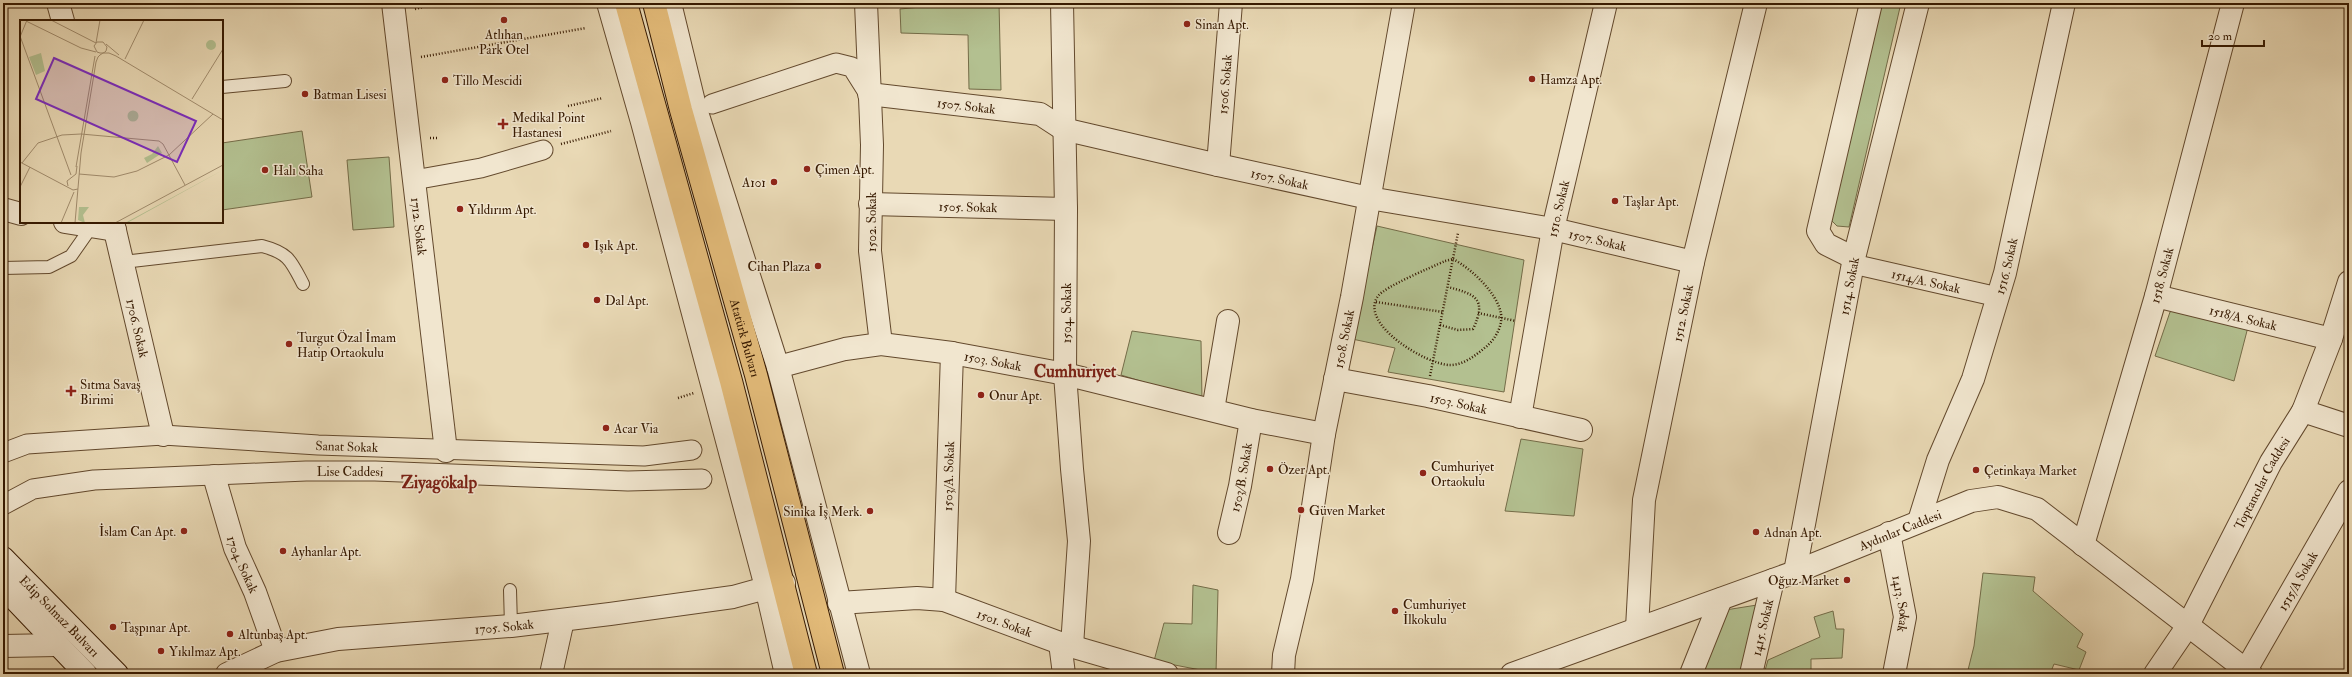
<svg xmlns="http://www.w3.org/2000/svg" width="2352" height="677" font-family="'IM FELL Double Pica',serif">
<rect width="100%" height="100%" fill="#e9d9b5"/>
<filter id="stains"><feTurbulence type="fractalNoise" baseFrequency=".005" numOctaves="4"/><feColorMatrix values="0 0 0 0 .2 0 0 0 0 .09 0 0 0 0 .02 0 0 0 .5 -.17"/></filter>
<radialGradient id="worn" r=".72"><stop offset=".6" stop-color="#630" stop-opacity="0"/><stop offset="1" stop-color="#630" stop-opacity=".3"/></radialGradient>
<g fill="#b3c090" stroke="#746c48">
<polygon points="962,3 999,3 1001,90 969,89 968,35 901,33 900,9"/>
<polygon points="1875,3 1901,3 1849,227 1837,226 1828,217"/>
<polygon points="302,131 312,197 222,210 222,143"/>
<polygon points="389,157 394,227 353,230 347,160"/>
<polygon points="1377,226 1524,260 1504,392 1388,372 1395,348 1352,339"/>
<polygon points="2180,307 2248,327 2234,381 2155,356 2170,312"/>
<polygon points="1132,331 1201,341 1202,400 1121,375"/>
<polygon points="1521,439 1583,449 1574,516 1505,511"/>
<polygon points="1983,573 2035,577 2033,591 2083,634 2077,647 2086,652 2079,670 2054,664 2050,674 1967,674 1974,646"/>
<polygon points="1193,585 1218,590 1216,673 1154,661 1164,623 1192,624"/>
<polygon points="1757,605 1743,674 1700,674 1719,611"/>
<polygon points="1833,611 1836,629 1844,629 1842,658 1811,659 1811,674 1764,674 1768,660 1820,637 1814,617"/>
</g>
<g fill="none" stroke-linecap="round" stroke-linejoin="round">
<defs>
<g id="service">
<polyline points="222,87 285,81"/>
<path d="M 123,262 L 262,246 C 289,253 291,261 303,284"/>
<polyline points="3,268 49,267 71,256 92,226"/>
<polyline points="510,590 511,626"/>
</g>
<g id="pedestrian">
<polyline points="712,104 836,63 852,67 869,94"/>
<polyline points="414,180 481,168 543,150"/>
<path id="s1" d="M 1853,264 L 1998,297"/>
<path id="s2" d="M 3,453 L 27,444 L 163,435 L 318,445 L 644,456 L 692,450"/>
<path id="s3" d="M 3,505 L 33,489 L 94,480 L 306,471 L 375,471 L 628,481 L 702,479"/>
</g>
<g id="minor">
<polyline points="58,3 63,21"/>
<path id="s4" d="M 393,3 L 446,451"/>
<polyline points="866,3 872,145 870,251 881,344"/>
<polyline points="1062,3 1066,209 1065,374 1072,469 1079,541 1072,646"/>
<path id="s5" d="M 869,94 L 1040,114 L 1063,129 L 1218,165 L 1369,198 L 1553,229 L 1693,262"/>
<path id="s6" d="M 1218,165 L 1231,3"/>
<path id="s7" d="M 870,204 L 1066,209"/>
<polyline points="3,209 21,214"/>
<polyline points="65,222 115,230"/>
<path id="s8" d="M 113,222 L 163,435"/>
<polyline points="1854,258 1826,244 1818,231 1871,3"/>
<path id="s9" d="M 2156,296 L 2331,339"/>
<path id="s10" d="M 778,367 L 845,349 L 881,344 L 952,353 L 1065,374 L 1251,420 L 1324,434"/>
<path id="s11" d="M 1335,379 L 1428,396 L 1581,430"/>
<polyline points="1213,410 1228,321"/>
<polyline points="2303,411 2349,426"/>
<path id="s12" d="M 1520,417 L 1553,229 L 1606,3"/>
<path id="s13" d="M 214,476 L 235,548 L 255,592 L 276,651"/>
<path id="s14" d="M 1919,521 L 1938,460 L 1973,379 L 2005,273 L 2064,3"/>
<path id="s15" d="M 1229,533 L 1240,486 L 1251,420"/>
<path id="s16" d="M 1889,533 L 1905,617 L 1894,674"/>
<path id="s17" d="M 2083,545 L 2156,296 L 2233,3"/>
<path id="s18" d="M 1795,572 L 1854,258 L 1918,3"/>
<path id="s19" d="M 944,600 L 952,353"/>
<path id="s20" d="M 839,603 L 917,598 L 944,600 L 1060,643 L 1167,674"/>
<path id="s21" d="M 1637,628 L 1644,500 L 1693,262 L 1756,3"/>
<polyline points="1060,643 1064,674"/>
<polyline points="3,646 57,645"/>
<path id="s22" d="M 2246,670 L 2349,491"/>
<path id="s23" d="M 227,674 L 276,651 L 338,639 L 511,626 L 610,614 L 733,597 L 784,583"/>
<polyline points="551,674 563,620"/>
<path id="s24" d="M 1283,674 L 1284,655 L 1302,579 L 1324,434 L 1352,297 L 1404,3"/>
<polyline points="1691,674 1721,599"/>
<path id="s25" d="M 1751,674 L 1773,580"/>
</g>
<g id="tertiary">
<polyline points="608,3 642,122 766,587 786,674"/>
<polyline points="670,3 695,106 778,367 859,674"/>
<path id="s26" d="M 1512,674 L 1795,572 L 1971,501 L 1998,497 L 2037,509 L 2251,674"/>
<path id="s27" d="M 2155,674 L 2187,627 L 2271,462 L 2303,411 L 2331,339 L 2349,282"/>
</g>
<g id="secondary">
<path id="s28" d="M 3,558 L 117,674"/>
<polyline points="3,587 86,674"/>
</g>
<g id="primary">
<polyline points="626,3 731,381 806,674"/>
<path id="s29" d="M 654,3 L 681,110 L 756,375 L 833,674"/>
</g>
</defs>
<use href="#service" stroke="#63492d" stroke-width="14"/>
<use href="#pedestrian" stroke="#63492d" stroke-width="21"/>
<use href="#minor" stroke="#63492d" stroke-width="24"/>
<use href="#tertiary" stroke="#63492d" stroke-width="24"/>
<use href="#secondary" stroke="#361900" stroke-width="24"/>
<use href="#primary" stroke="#361900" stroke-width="24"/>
<g stroke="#361900" stroke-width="2.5" stroke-dasharray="1 2" stroke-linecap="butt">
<polyline points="415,9 439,3"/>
<polyline points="421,57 586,28"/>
<polyline points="568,106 603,98"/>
<polyline points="430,138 437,138"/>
<polyline points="561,144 611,131"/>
<path d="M 1453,259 C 1472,269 1498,294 1501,314 C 1503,326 1495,339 1487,346 C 1476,355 1464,365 1450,365 C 1427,365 1358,324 1378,296 C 1386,286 1430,268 1445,261 Z"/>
<polyline points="1376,302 1443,312"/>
<polyline points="1478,313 1516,321"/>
<path d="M 1440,325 L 1458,330 L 1473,329 C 1488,298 1474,294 1448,287"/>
<polyline points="1430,376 1458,233"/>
<polyline points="678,398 694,393"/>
</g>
<use href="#service" stroke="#f1e6cf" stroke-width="12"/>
<use href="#pedestrian" stroke="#f1e6cf" stroke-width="19"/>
<use href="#minor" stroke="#f1e6cf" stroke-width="22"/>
<use href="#tertiary" stroke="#f1e6cf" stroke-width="22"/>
<use href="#secondary" stroke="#f1e6cf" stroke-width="22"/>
<use href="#primary" stroke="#e4bc7a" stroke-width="22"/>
</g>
<g fill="#8f2418" stroke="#f1e6cf" stroke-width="1.5">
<circle cx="504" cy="20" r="4"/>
<circle cx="1187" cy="24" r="4"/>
<circle cx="1532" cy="79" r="4"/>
<circle cx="445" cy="80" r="4"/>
<circle cx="305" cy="94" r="4"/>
<path d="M501 118h4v4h4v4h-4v4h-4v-4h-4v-4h4z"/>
<circle cx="807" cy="169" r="4"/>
<circle cx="265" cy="170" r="4"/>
<circle cx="774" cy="182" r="4"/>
<circle cx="1615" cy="201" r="4"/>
<circle cx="460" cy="209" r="4"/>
<circle cx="586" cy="245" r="4"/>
<circle cx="818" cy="266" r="4"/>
<circle cx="597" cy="300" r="4"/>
<circle cx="289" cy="344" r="4"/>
<path d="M69 385h4v4h4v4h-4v4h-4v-4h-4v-4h4z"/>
<circle cx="981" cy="395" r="4"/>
<circle cx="606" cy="428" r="4"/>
<circle cx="1270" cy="469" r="4"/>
<circle cx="1976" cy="470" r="4"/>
<circle cx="1423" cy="473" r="4"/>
<circle cx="1301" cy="510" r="4"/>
<circle cx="870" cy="511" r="4"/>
<circle cx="184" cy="531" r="4"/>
<circle cx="1756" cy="532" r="4"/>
<circle cx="283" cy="551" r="4"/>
<circle cx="1847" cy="580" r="4"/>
<circle cx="1395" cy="611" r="4"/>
<circle cx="113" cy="627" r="4"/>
<circle cx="230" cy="634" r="4"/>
<circle cx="161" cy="651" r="4"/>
</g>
<g text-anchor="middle" stroke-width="3" stroke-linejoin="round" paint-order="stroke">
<g font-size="13" fill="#361900" stroke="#f1e6cf" text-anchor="start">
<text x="1195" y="29">Sinan Apt.</text>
<text x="504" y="39" text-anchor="middle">Atlıhan<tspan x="504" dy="15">Park Otel</tspan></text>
<text x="1540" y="84">Hamza Apt.</text>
<text x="453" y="85">Tillo Mescidi</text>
<text x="313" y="99">Batman Lisesi</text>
<text x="512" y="122">Medikal Point<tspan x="512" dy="15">Hastanesi</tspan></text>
<text x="815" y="174">Çimen Apt.</text>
<text x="273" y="175">Halı Saha</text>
<text x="766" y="187" text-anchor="end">A101</text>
<text x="1623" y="206">Taşlar Apt.</text>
<text x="468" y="214">Yıldırım Apt.</text>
<text x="594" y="250">Işık Apt.</text>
<text x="810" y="271" text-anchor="end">Cihan Plaza</text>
<text x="605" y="305">Dal Apt.</text>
<text x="297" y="342">Turgut Özal İmam<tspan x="297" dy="15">Hatip Ortaokulu</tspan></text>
<text x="80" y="389">Sıtma Savaş<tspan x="80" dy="15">Birimi</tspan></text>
<text x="989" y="400">Onur Apt.</text>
<text x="614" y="433">Acar Via</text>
<text x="1431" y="471">Cumhuriyet<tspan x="1431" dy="15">Ortaokulu</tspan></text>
<text x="1278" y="474">Özer Apt.</text>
<text x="1984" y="475">Çetinkaya Market</text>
<text x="1309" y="515">Güven Market</text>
<text x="862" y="516" text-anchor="end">Sinıka İş Merk.</text>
<text x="176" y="536" text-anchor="end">İslam Can Apt.</text>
<text x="1764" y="537">Adnan Apt.</text>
<text x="291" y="556">Ayhanlar Apt.</text>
<text x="1839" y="585" text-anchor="end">Oğuz Market</text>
<text x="1403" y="609">Cumhuriyet<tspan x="1403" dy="15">İlkokulu</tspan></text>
<text x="121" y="632">Taşpınar Apt.</text>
<text x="238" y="639">Altunbaş Apt.</text>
<text x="169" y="656">Yıkılmaz Apt.</text>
</g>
<g font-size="13" fill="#361900" stroke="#f1e6cf">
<text dy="5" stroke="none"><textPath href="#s6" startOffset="81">1506. Sokak</textPath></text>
<text dy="5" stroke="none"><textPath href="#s5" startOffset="98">1507. Sokak</textPath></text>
<text dy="5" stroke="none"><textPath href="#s5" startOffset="422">1507. Sokak</textPath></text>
<text dy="5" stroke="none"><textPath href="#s7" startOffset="98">1505. Sokak</textPath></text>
<text dy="5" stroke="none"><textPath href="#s12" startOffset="212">1510. Sokak</textPath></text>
<text transform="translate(871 222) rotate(-90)" y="5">1502. Sokak</text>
<text dy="5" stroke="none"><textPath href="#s4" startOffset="225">1712. Sokak</textPath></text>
<text dy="5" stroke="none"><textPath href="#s5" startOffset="746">1507. Sokak</textPath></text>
<text dy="5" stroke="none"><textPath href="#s14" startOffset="270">1516. Sokak</textPath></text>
<text dy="5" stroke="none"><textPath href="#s17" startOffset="281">1518. Sokak</textPath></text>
<text dy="5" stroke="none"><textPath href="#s1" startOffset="75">1514/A. Sokak</textPath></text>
<text dy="5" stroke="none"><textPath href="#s18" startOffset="291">1514. Sokak</textPath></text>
<text transform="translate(1066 313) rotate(-90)" y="5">1504. Sokak</text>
<text dy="5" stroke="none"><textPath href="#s21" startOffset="319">1512. Sokak</textPath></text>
<text dy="5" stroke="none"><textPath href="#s9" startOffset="90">1518/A. Sokak</textPath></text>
<text dy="5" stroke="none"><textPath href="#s8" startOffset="109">1706. Sokak</textPath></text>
<text dy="5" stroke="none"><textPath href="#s29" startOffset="347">Atatürk Bulvarı</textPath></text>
<text dy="5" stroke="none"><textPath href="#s24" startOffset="341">1508. Sokak</textPath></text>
<text dy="5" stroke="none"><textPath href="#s10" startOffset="219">1503. Sokak</textPath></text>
<text dy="5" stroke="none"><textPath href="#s11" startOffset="126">1503. Sokak</textPath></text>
<text dy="5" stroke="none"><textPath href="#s2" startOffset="346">Sanat Sokak</textPath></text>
<text dy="5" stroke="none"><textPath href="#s3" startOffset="352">Lise Caddesi</textPath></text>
<text dy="5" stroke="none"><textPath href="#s19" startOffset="124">1503/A. Sokak</textPath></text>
<text dy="5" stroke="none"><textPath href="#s15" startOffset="57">1503/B. Sokak</textPath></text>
<text dy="5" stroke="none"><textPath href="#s27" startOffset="219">Toptancılar Caddesi</textPath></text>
<text dy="5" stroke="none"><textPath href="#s26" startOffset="414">Aydınlar Caddesi</textPath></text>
<text dy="5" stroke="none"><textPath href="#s13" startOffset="93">1704. Sokak</textPath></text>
<text dy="5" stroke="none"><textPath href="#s22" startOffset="103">1515/A Sokak</textPath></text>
<text dy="5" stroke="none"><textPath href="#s16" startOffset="72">1413. Sokak</textPath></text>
<text dy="5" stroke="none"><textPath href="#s28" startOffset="81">Edip Solmaz Bulvarı</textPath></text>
<text dy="5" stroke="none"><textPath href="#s20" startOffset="170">1501. Sokak</textPath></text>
<text dy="5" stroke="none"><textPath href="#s23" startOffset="284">1705. Sokak</textPath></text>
<text dy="5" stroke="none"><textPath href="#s25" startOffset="48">1415. Sokak</textPath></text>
</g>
<g font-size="17" font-weight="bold" fill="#7a1f14" stroke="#f1e6cf">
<text x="1075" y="377">Cumhuriyet</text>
<text x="439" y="488">Ziyagökalp</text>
</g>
</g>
<g transform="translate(20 20)">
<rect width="203" height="203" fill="#e9d9b5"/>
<path d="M186 25a5 5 0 1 1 10 0a5 5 0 1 1-10 0ZM 21,33 L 25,51 L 16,55 L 9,37 ZM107.5 96a5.5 5.5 0 1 1 11 0a5.5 5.5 0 1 1-11 0ZM 138,126 L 142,133 L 127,143 L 124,138 L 132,134 ZM 203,150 L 107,203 L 105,203 ZM 59,187 L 69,187 L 63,195 L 65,203 L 58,200 Z" fill="#b3c090"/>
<path fill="none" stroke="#a18c6d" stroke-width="1" d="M 31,0 L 76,23M 6,1 L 61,28 L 76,32M 0,16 L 51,155M 0,17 L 7,0M 76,23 L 80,0M 86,24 L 99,35M 105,39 L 124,0M 172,79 L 203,29M 0,142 L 53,170 L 58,169M 2,143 L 18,123 L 42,115 L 61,114 L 139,121 L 143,124 L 165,165M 56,147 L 75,36M 59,154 L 94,157 L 117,151 L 149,135 L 193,94M 48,166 L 47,161 L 56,154 L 57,146M 0,167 L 10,147M 41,203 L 54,172M 55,203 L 61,133 L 76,42 L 78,37 L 80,35 L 83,33 L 85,32 L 86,31 L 87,27 L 83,22 L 77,22 L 74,26 L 77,32 L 80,33 L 89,33 L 96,36 L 203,100M 95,203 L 203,145"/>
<path fill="#7b2cbf" fill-opacity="0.15" stroke="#7b2cbf" stroke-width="2" d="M 34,38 L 176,101 L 157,142 L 16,79 Z"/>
<rect width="203" height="203" fill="none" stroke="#361900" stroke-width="2"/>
</g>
<rect width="2352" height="677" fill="none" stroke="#e9d9b5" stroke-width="16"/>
<rect x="4" y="4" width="2344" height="669" fill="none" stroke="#361900" stroke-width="2"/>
<rect x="8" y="8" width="2336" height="661" fill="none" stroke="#361900"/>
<path d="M2202 40v6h62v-6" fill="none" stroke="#361900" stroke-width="2"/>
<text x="2208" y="40" font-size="12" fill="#361900" stroke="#f1e6cf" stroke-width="3" paint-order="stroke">20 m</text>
<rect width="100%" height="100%" filter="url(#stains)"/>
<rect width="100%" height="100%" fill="url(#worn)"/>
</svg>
